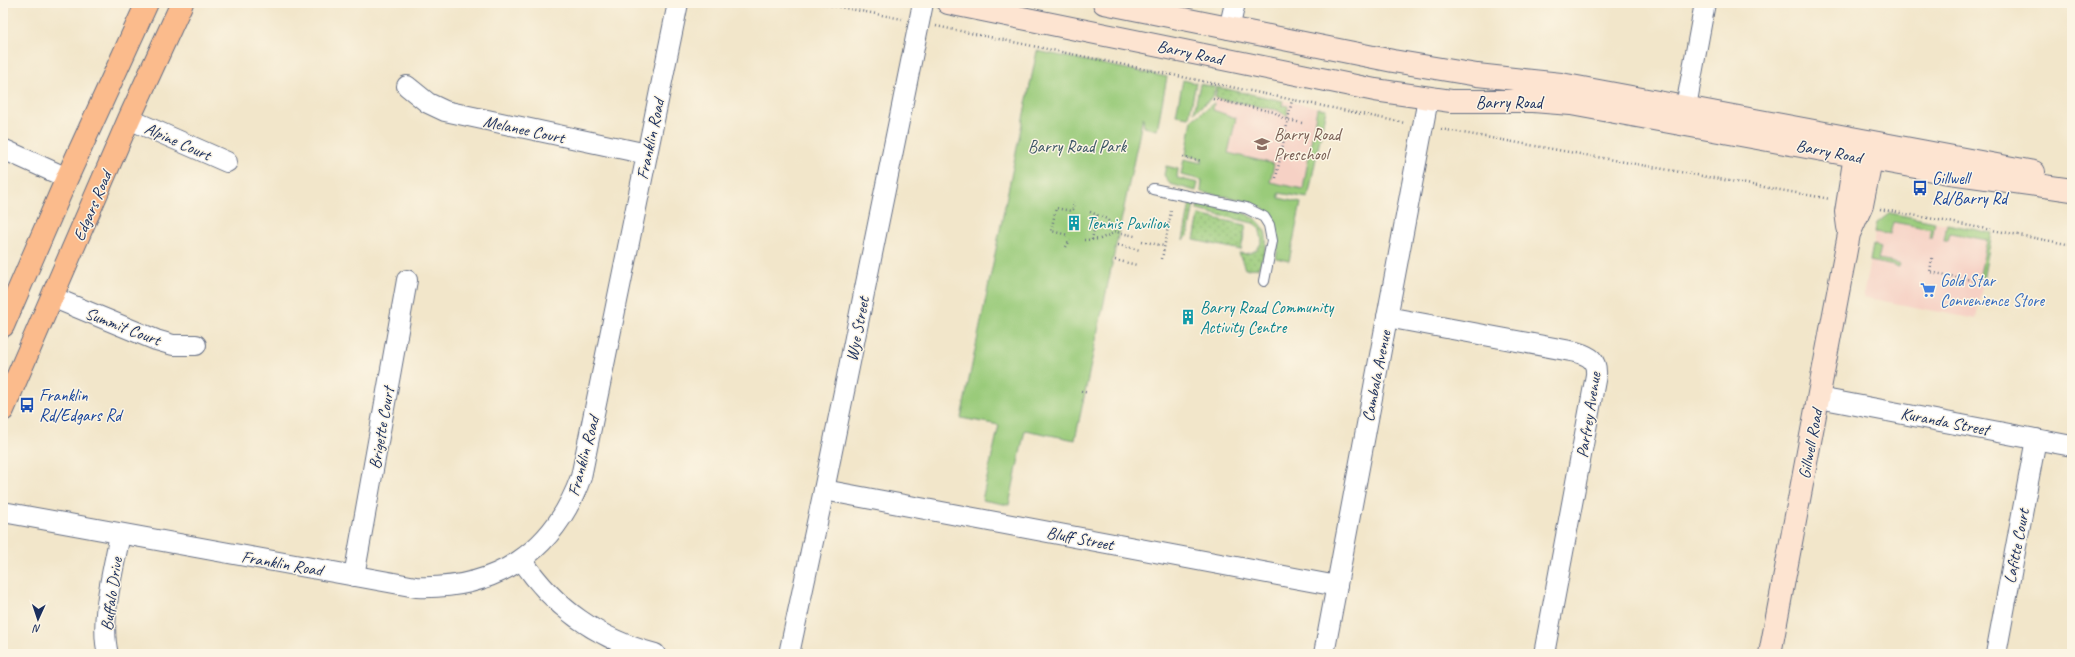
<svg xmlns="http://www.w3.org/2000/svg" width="2075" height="657" font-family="Caveat,sans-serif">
<defs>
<pattern id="garden-dots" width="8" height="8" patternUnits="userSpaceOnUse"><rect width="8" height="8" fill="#9acb7a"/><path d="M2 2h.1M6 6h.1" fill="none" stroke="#7da567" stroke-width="1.8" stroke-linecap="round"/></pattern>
</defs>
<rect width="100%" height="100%" fill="#fcf5e5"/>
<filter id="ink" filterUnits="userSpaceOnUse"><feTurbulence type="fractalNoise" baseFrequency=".025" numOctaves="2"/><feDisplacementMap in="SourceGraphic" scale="8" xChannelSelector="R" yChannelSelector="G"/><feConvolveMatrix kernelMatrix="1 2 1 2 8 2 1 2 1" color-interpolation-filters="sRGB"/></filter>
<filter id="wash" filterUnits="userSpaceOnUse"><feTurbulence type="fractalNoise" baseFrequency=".012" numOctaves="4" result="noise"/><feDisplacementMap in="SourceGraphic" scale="16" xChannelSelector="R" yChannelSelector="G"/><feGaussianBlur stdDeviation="0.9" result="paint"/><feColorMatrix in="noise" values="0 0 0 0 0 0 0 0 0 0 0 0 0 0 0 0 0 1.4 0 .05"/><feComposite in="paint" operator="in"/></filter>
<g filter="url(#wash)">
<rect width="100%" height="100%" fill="#f2e6ca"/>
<g fill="#f6d1c5">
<polygon points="1217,87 1326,109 1308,198 1199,176"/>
<polygon points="1890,213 1992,233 1976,319 1863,297 1877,223"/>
</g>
<g fill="#9acb7a" stroke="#5a7d6c">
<polygon points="1037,51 1167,77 1157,130 1144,127 1143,117 1075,440 1025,430 1009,505 982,500 999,425 961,418"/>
<polygon points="1183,80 1196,83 1189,117 1176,115"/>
<polygon points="1200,84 1215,87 1213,97 1194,112"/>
<path d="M 1214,103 L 1213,110 L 1236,118 L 1228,153 L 1274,164 L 1270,182 L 1303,189 L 1317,108 L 1326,109 L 1308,198 L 1279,193 L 1279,198 L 1301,203 L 1289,261 L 1276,258 C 1289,200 1245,201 1201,192 L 1202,180 L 1181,175 L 1184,159 L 1202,163 L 1202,159 L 1186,155 L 1192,120 Z"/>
<polygon points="1166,166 1178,169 1177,178 1198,183 1196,191 1170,184 1164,175"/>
<polygon points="1890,213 1935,222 1932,238 1929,238 1931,229 1893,222 1890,234 1875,232 1877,223"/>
<polygon points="1947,224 1992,233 1983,280 1979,279 1987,240 1950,233 1948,241 1944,241"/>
<polygon points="1873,245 1881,247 1878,260 1900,264 1899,267 1870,261"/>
</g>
<g fill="url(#garden-dots)" stroke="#5a7d6c">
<polygon points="1217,87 1283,101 1282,105 1288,106 1287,116 1277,110 1215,98"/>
<polygon points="1190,203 1194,204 1188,236 1183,240"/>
<path d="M 1198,204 C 1222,209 1271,209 1266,245 C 1264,254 1263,260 1258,268 L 1245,269 L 1239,253 C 1250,255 1258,252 1262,240 L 1259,227 L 1253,223 L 1197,210 Z"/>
<polygon points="1199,215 1246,225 1241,250 1194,240"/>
</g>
</g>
<g filter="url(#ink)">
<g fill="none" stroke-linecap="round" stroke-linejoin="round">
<defs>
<polyline id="lane" points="1153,189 1246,208 1264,217 1269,225 1272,241 1264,281"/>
<g id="street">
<polyline points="1229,29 1235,3"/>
<polyline points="407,86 428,103 445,111 647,154"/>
<polyline points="129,119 227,162"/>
<polyline points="1683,123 1705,3"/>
<polyline points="3,149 67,178"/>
<polyline points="52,297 156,340 173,345 196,345"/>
<path d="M 1387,317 L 1576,352 C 1590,356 1597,360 1596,375 L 1544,654"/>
<polyline points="1819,398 2072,446"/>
<polyline points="824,490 1337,586"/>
<path d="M 3,512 L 416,587 C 496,590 554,552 581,477 L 678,3"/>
<path d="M 522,560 C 555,609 598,639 655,654"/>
<polyline points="354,576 407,280"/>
<path d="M 108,654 C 99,620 114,568 120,534"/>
<polyline points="789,654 824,490 923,3"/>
<polyline points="1324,654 1428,99"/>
<polyline points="1996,654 2036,439"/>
</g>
<g id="secondary">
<polyline points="948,3 1375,90 1451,101 1533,101 1571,104 1943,172 2072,190"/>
<polyline points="1104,3 1393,61 1477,75 1561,84 2034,172"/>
<polyline points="1848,227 1846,212 1857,143"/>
<polyline points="1770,654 1849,234 1862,205 1874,145"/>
</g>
<g id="primary">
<polyline points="3,326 67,178 147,3"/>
<polyline points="3,410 129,119 182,3"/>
</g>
</defs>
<use href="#lane" stroke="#666f84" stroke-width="12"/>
<use href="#street" stroke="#666f84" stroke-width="22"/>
<use href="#secondary" stroke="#666f84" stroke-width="24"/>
<use href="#primary" stroke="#666f84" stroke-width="24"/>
<g stroke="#666f84" stroke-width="2.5" stroke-dasharray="1 3" stroke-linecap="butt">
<polyline points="819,3 902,19"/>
<polyline points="936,26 1405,123"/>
<polyline points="1213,99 1274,112 1284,119 1302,123"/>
<polyline points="1441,129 1830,199"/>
<polyline points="1183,157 1202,161"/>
<polyline points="1276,178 1292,100"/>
<polyline points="1880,209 2072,245"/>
<polyline points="1090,212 1107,219 1116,232 1135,236"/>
<polyline points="1068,237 1068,235 1051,231 1056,208 1071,211 1073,209 1074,202"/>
<polyline points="1084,240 1100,239 1116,232"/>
<polyline points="1092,240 1097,214"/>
<polyline points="1142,241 1164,246"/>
<polyline points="1118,245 1140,250"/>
<polyline points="1066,247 1070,240"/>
<polyline points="1932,258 1930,272 1982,282"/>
<polyline points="1162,259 1171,211"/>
<polyline points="1115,260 1137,265"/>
<polyline points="1081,391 1088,393"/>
</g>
<use href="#lane" stroke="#fff" stroke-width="10"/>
<use href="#street" stroke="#fff" stroke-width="20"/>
<use href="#secondary" stroke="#fde4d1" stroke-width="22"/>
<use href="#primary" stroke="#fbbb8c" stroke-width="22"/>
</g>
</g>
<defs>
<symbol id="school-bare" viewBox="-9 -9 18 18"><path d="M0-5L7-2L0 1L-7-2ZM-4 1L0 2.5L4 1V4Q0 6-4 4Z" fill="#8d6e63" stroke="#fcf5e5" stroke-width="2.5" paint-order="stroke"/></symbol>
<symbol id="bus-bare" viewBox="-9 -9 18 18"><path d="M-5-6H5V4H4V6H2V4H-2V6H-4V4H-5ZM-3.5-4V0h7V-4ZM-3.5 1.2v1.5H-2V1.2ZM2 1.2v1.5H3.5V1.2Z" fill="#1a4fb4" stroke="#fcf5e5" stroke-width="2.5" paint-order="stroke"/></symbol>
<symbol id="building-bare" viewBox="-9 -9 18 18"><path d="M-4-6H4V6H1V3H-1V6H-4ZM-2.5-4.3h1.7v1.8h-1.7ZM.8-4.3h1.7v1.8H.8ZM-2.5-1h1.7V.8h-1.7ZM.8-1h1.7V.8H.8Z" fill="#0f9aa8" stroke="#fcf5e5" stroke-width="2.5" paint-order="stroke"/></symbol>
<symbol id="supermarket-bare" viewBox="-9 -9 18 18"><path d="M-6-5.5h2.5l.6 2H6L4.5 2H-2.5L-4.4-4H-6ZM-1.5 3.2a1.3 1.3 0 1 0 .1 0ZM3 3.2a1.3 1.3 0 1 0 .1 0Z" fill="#3f7fe0" stroke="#fcf5e5" stroke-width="2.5" paint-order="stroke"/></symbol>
</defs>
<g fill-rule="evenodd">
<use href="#school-bare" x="1251" y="133" width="22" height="22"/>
<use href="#bus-bare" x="1909" y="177" width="22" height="22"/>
<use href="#building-bare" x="1063" y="212" width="22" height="22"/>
<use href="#supermarket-bare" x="1917" y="279" width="22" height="22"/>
<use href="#building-bare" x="1177" y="306" width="22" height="22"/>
<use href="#bus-bare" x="16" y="394" width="22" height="22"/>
</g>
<g text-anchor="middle" stroke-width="3" stroke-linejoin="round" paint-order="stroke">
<g font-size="17" fill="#1b2f5e" stroke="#fcf5e5">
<text transform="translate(1190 52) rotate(12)" y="6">Barry Road</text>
<text x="1509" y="108">Barry Road</text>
<text transform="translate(524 129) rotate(12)" y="6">Melanee Court</text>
<text transform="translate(650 139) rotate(-78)" y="6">Franklin Road</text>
<text transform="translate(178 141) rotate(24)" y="6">Alpine Court</text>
<text transform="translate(1829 151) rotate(11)" y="6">Barry Road</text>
<text transform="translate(92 206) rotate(-67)" y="6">Edgars Road</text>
<text transform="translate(123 326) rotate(21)" y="6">Summit Court</text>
<text transform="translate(857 329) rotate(-79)" y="6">Wye Street</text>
<text transform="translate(1376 376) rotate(-79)" y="6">Cambala Avenue</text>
<text transform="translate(1588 415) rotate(-81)" y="6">Parfrey Avenue</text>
<text transform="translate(1945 421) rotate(11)" y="6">Kuranda Street</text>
<text transform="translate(381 428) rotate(-80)" y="6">Brigette Court</text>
<text transform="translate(1810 444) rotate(-79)" y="6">Gillwell Road</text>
<text transform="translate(583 456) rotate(-75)" y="6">Franklin Road</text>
<text transform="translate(1080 538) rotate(11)" y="6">Bluff Street</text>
<text transform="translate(2016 546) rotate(-79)" y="6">Lafitte Court</text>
<text transform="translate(282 563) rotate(10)" y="6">Franklin Road</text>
<text transform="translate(111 594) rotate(-82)" y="6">Buffalo Drive</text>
</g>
<g font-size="17" fill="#785e54" stroke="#fcf5e5" text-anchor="start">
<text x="1274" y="140">Barry Road<tspan x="1274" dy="20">Preschool</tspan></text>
</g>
<g font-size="17" fill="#3b5665" stroke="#fcf5e5">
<text x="1077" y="152">Barry Road Park</text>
</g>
<g font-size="17" fill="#164399" stroke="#fcf5e5" text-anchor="start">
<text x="1932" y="184">Gillwell<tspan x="1932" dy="20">Rd/Barry Rd</tspan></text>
<text x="39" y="401">Franklin<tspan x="39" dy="20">Rd/Edgars Rd</tspan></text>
</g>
<g font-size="17" fill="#0d838f" stroke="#fcf5e5" text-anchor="start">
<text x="1086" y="229">Tennis Pavilion</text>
<text x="1200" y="313">Barry Road Community<tspan x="1200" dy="20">Activity Centre</tspan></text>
</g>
<g font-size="17" fill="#366cbe" stroke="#fcf5e5" text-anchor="start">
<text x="1940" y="286">Gold Star<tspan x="1940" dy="20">Convenience Store</tspan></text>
</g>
</g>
<rect width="2075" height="657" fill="none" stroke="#fcf5e5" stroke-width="16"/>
<g transform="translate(38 619) rotate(183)" stroke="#fcf5e5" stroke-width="3" paint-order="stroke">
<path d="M0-3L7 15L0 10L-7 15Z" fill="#1b2f5e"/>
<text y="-6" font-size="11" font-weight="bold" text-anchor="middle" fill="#1b2f5e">N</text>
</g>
</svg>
